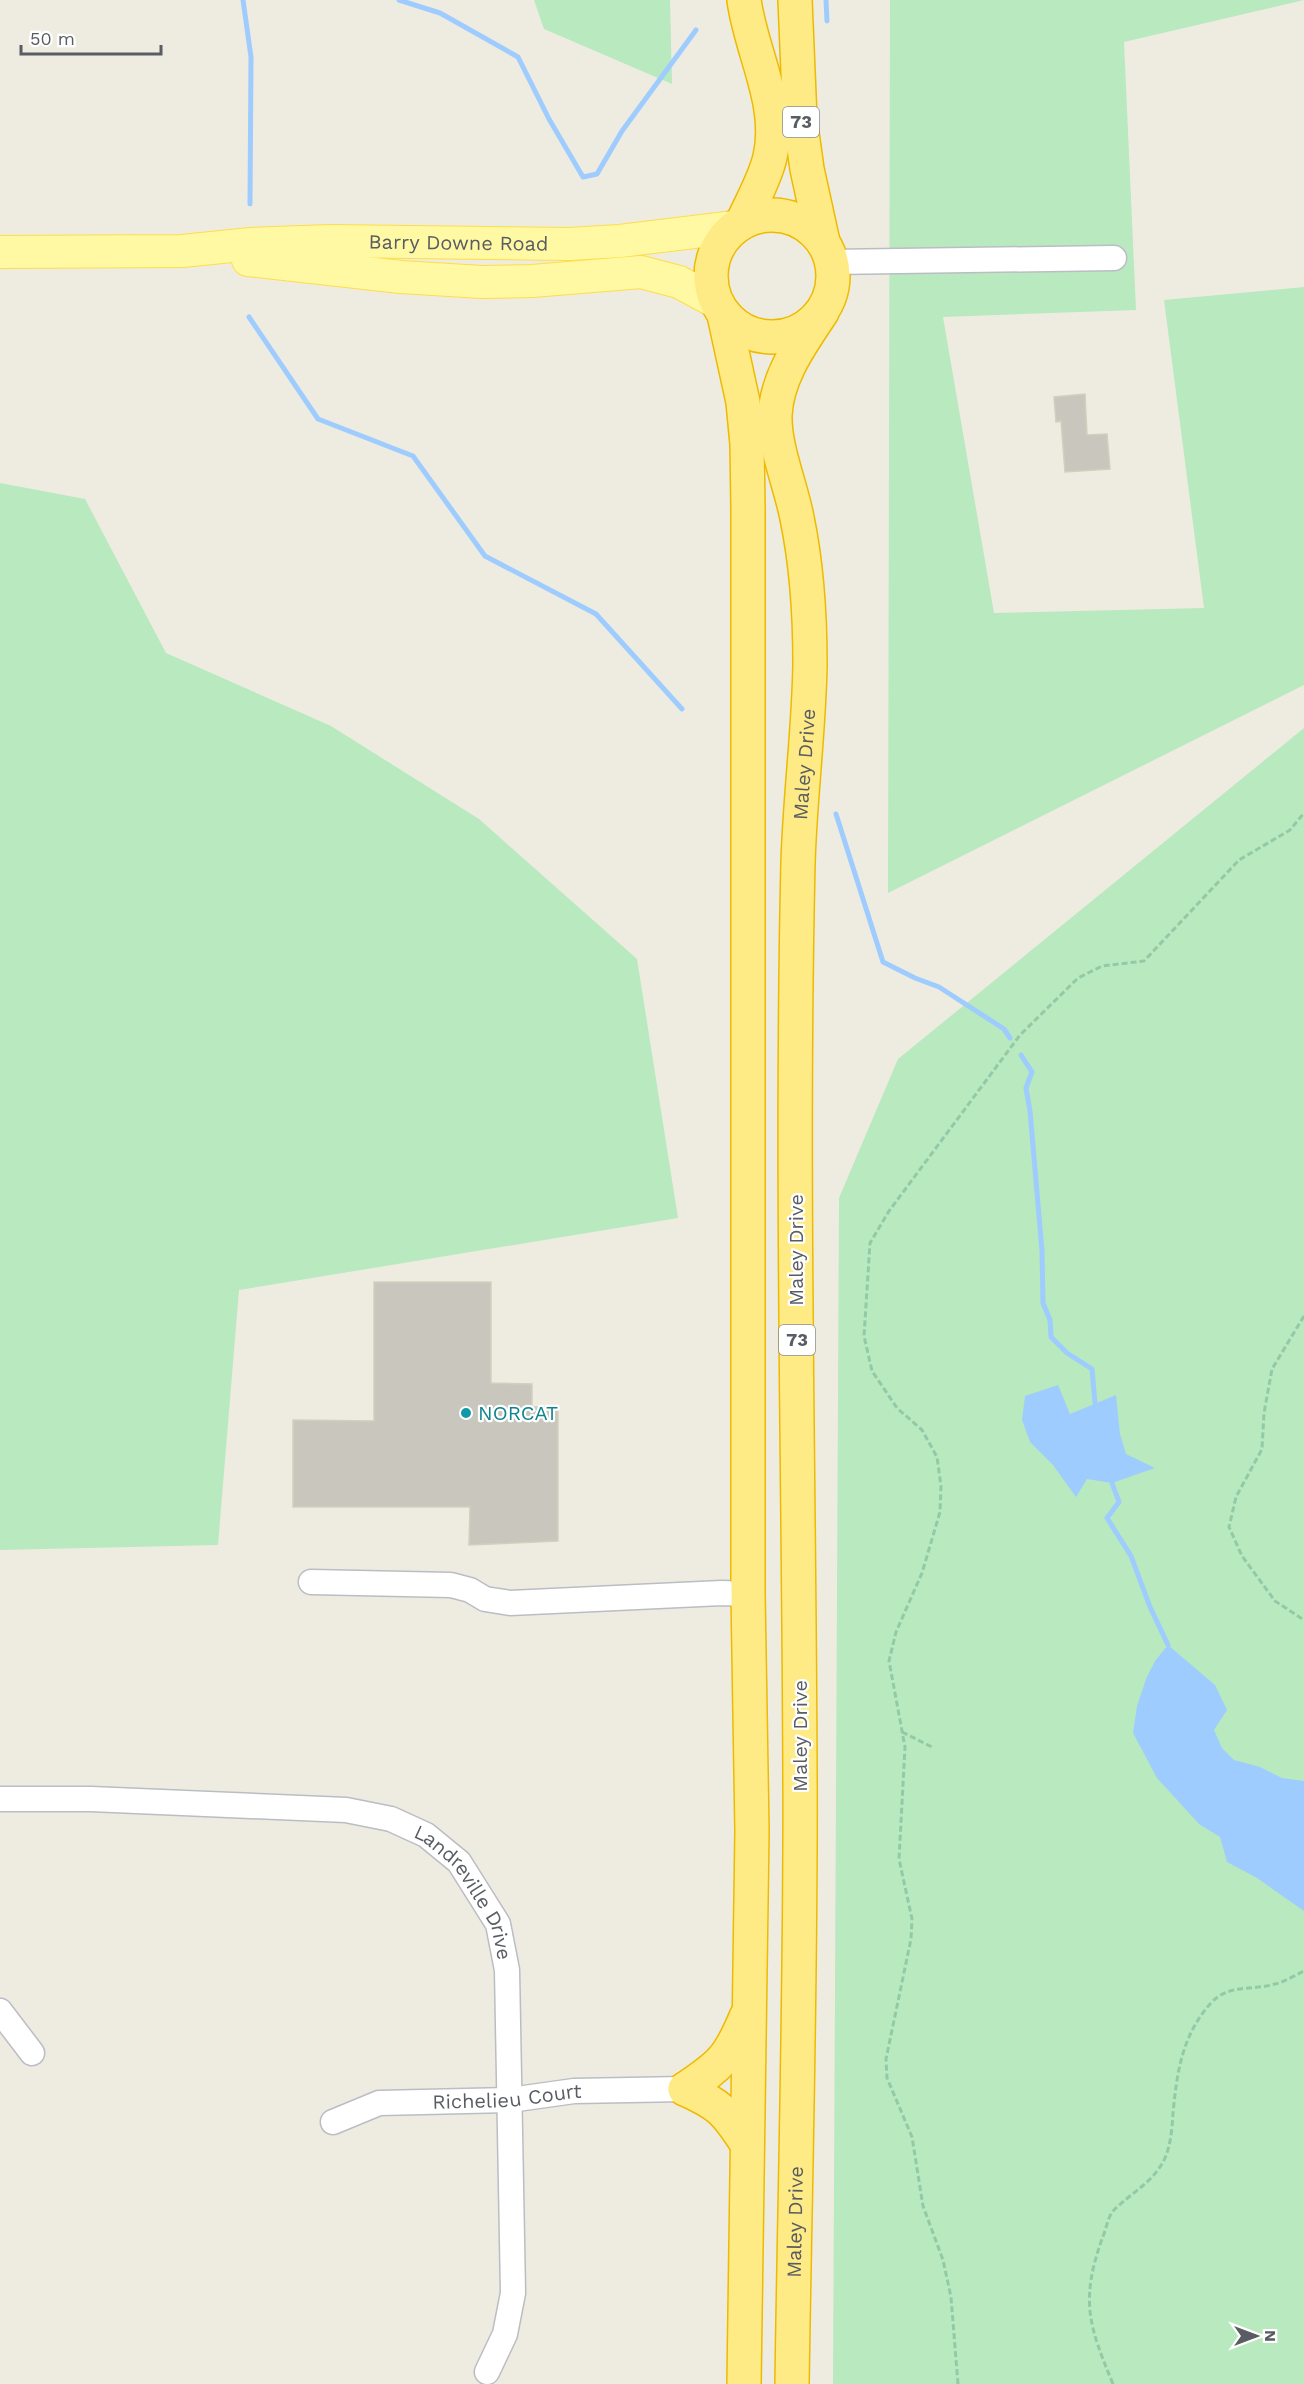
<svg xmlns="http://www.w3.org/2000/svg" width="1304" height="2384" font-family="'Work Sans',sans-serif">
<rect width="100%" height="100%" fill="#eeece0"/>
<g fill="#b9e9be">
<polygon points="534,0 670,0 672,84 544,29"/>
<polygon points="890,0 1304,0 1124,42 1136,310 943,317 994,613 1204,608 1164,300 1304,287 1304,685 888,893"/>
<polygon points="0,483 85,499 166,653 331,726 479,819 637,959 678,1218 239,1290 218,1545 0,1550"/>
<polygon points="1304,728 1304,2384 833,2384 839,1198 898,1059"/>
</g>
<g fill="#9fccff">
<polygon points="1058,1385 1070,1414 1116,1395 1120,1434 1126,1454 1155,1468 1112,1483 1087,1479 1076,1497 1053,1465 1030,1442 1022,1420 1025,1396"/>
<polygon points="1168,1645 1215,1685 1227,1710 1214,1730 1222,1748 1234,1760 1260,1767 1282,1778 1304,1781 1304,1911 1257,1878 1227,1862 1220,1837 1199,1824 1157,1778 1133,1733 1137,1706 1146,1679 1155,1661"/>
</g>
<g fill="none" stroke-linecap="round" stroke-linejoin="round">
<g stroke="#9fccff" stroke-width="5">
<polyline points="243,0 251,57 250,204"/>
<polyline points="399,0 440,13 518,57 549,119 583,177 597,174 622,131 696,30"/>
<polyline points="826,0 827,21"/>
<polyline points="249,317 318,419 413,456 485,556 596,614 682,709"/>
<polyline points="836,814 883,962 915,978 939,987 1004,1029 1010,1038"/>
<polyline points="1021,1055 1032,1072 1026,1088 1030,1111 1042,1251 1043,1303 1050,1320 1051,1337 1067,1353 1092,1369 1095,1403"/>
<polyline points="1112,1483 1119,1502 1107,1518 1131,1556 1150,1607 1168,1645"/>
</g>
</g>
<g fill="#c9c6bd" stroke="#d3cfbe" stroke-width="1.5">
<polygon points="1085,394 1087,435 1107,434 1110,469 1065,472 1061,421 1056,422 1054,397"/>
<polygon points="374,1282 491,1282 491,1383 532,1384 532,1407 558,1407 558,1541 469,1545 470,1507 293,1507 293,1420 374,1421"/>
</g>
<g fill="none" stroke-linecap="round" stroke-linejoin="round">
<defs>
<g id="minor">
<polyline points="831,262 1114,258"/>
<polyline points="311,1582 451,1585 470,1590 485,1599 510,1603 722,1593 748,1594"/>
<path id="s1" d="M 0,1799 L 91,1799 L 346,1810 L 391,1819 L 426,1835 L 459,1862 L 498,1924 L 507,1970 L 513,2293 L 505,2334 L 487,2372"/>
<polyline points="0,2011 32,2053"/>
<path id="s2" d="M 333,2122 L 379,2103 L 510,2100 L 574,2091 L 685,2089"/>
</g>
<g id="major">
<path id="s3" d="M 0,252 L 182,251 L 251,244 L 330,241 L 569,244 L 620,241 L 735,227"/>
<polyline points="248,260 401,277 482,282 532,281 641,272 679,282 716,302"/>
</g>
<g id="highway">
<polyline points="795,0 800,119 807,169 823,242"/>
<circle cx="772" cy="276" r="61"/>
<path d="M 743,221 C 752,201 765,179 770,157 C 782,104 751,52 744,0"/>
<polyline points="724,315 743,402 747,444 748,508 748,1594 752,1831 744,2384"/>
<path d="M 685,2089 C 721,2065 729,2058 746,2017"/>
<path d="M 685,2089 C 721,2105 726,2112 747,2144"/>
<path id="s4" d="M 792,2384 C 795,2181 801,1978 800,1776 C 799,1471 791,1167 798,863 C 800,796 809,730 810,664 C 810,614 807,566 797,518 C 791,486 774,447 775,415 C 777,376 801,344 822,312"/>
</g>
</defs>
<use href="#minor" stroke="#bbbdc4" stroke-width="27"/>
<use href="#major" stroke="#ffdd48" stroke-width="34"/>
<use href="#highway" stroke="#eeba00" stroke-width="36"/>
<g stroke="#92caa7" stroke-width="3" stroke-dasharray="6 3" stroke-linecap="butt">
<polyline points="1304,1316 1272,1369 1264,1413 1262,1449 1236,1497 1229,1527 1242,1556 1275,1601 1304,1620"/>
<polyline points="902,1732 934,1748"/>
<polyline points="958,2384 951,2297 943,2260 923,2206 912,2137 887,2078 886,2059 911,1939 912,1919 899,1859 905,1747 889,1661 896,1632 922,1573 940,1512 941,1486 937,1457 922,1430 897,1408 872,1371 864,1336 870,1243 889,1211 1020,1035 1078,978 1102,966 1144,961 1239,860 1290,830 1304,813"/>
<path d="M 1113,2384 C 1089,2326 1080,2301 1102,2239 C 1106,2230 1108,2216 1114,2210 C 1132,2192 1154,2182 1165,2158 C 1171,2144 1172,2128 1173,2113 C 1177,2072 1182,2035 1211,2003 C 1229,1983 1253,1991 1275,1984 C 1285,1982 1295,1975 1304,1971"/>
</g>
<use href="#minor" stroke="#fff" stroke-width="24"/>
<use href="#major" stroke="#fff9a4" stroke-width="32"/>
<use href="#highway" stroke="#ffeb86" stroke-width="33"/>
</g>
<circle fill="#0f9aa8" stroke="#fff" stroke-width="2" cx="466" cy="1413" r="6"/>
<g text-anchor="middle" stroke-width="4.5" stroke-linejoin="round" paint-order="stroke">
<g fill="#fff" stroke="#8b8e92" stroke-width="1.5">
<rect x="783" y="107" width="36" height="30" rx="4.5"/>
<rect x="779" y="1325" width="36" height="30" rx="4.5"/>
</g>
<g font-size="18" font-weight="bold" fill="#595d63">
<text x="801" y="128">73</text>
<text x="797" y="1346">73</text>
</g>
<g font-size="20" fill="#595d63" stroke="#fff">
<text dy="7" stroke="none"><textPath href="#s3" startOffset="459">Barry Downe Road</textPath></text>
<text dy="7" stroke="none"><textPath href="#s4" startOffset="1620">Maley Drive</textPath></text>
<text transform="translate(796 1250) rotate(-90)" y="7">Maley Drive</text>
<text transform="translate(800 1736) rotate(-90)" y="7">Maley Drive</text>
<text dy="7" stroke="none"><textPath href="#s1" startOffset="501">Landreville Drive</textPath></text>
<text dy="7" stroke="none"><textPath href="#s2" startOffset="178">Richelieu Court</textPath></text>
<text dy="7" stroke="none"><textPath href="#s4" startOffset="162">Maley Drive</textPath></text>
</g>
<g font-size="20" fill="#0d838f" stroke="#fff" text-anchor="start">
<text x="478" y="1420">NORCAT</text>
</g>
</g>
<g transform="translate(1256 2336) rotate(90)" stroke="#ffffff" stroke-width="4.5" paint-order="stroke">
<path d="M0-4.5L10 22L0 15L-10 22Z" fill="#595d63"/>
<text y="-9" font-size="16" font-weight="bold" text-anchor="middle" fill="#595d63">N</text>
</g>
<path d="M21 45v9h140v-9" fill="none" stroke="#595d63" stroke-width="3"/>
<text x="30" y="45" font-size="18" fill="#595d63" stroke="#ffffff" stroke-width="4.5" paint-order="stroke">50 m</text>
</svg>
